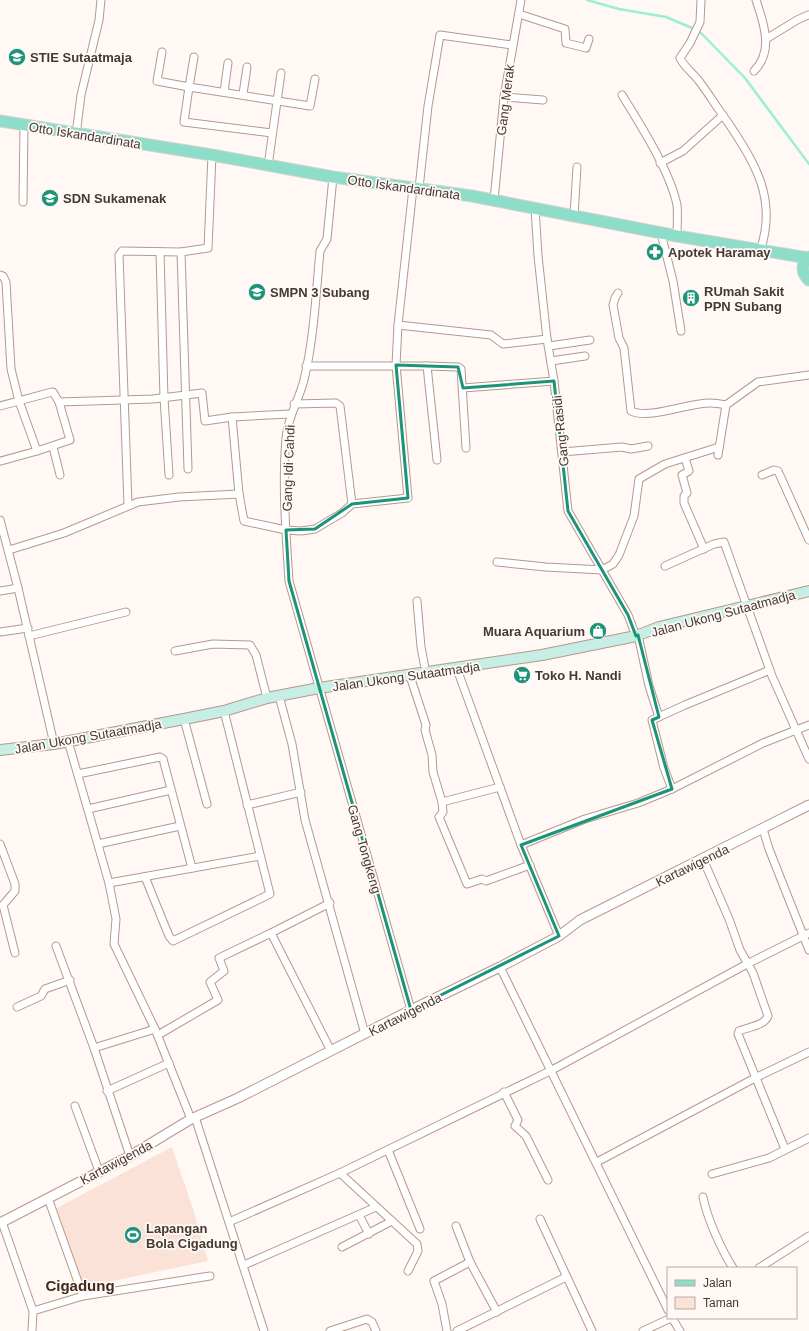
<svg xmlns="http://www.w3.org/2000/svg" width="809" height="1331" font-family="Helvetica,sans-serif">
<rect width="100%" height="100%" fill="#fff8f5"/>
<polygon fill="#fbe2d7" points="172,1147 193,1209 208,1261 84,1287 55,1209"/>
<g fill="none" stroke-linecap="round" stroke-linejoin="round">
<polyline stroke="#9aefd5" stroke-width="2.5" points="587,0 619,9 666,17 699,31 745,78 809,164"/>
<defs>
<g id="minor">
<path d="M 701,0 L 700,22 L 690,43 L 680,58 C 684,67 693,73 699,81 C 709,94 717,108 727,121 C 755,163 778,199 760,251"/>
<polyline points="519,14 565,29 566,43 586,48 589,39"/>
<polyline points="766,39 797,20 808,15"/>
<polyline points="162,52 157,81 189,87 194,57"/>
<path d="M 754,71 C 774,51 764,24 756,0"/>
<polyline points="224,92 228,63"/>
<polyline points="243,94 247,67"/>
<path d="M 622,95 C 640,124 670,171 677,205 C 678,215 677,226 677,236"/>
<polyline points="504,97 543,100"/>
<polyline points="272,133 184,122 189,87 310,106 315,79"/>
<polyline points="76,135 81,95 99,20 101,0"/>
<polyline points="660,163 683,151 723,115"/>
<polyline points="268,166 281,73"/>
<path d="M 333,177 L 327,239 L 320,251 C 316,294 314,338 304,380 C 299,400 288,416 286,438 C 282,485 286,534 289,581 L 411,1010"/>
<polyline points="419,188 428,106 440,35 512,45"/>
<polyline points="494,200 504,97 521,0"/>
<polyline points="23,202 24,125"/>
<polyline points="535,208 538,256 547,339 554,381 568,511 628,615 636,636"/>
<polyline points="574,216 577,167"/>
<polyline points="661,233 673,281 681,331"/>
<polyline points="160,252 164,398 169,475"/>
<polyline points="181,252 188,469"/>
<polyline points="0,275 3,276 6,282 11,369 19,401 37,451 70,440 59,402 53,392 52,392 0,406"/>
<path d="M 618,293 L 615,298 L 613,305 L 619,338 L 624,348 L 631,411 C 650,420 690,402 711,403 C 716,403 721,404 726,405"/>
<polyline points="398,325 491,335 503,344 547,339"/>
<polyline points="549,346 590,340"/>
<polyline points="551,361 585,356"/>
<polyline points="306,366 427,366 437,460"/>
<polyline points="427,366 458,367 461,369 466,448"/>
<polyline points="463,388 554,381"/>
<polyline points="59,402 153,399 202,393 205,421 232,417 290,414"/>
<polyline points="294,404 336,403 340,406 352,504"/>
<polyline points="232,417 239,494"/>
<polyline points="53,447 60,475"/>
<polyline points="562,452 622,447 631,449 648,446"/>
<polyline points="718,455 726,405 758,382 809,375"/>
<polyline points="685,458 689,471 682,475 687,493 684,496 684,503 704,549"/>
<polyline points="1,461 37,451"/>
<polyline points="762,475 774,470 778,471 809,540"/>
<polyline points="128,505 119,255 122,251 181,252 208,248 212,155"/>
<polyline points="0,520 18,588 54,744"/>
<polyline points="9,550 64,533 138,502 179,497 239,494 244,521 286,530 301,531 315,529 342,513 352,504 408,498 396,365 398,325 413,188"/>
<polyline points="497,562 546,567 602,570 613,564 619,555 634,516 639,479 665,464 719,447"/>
<polyline points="665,566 714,544 724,542 772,676 809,759"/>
<polyline points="0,591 18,588"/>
<polyline points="417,601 421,647 426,673"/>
<polyline points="0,632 28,628"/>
<polyline points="638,635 649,686 659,717"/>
<polyline points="29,636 126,612"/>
<polyline points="175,651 213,644 250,645 256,655 267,698"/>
<polyline points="457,669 521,845 559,936"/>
<polyline points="410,676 426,725 425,730 432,755 433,772 442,802 443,812 439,817 467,884 482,879 486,881 530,865"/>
<polyline points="279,696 292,744 305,820 365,1034"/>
<polyline points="184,719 207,804"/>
<polyline points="68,741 109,883 116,919 114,944 155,1029 191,1119"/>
<polyline points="78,774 160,757 163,759 192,868"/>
<polyline points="672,789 664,768 652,720 685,705 770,670"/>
<polyline points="442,802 500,787"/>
<polyline points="247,805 301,792"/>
<polyline points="88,809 171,790"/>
<polyline points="763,829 769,849 809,950"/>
<polyline points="0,844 15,884 15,891 3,905 15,953"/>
<polyline points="98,844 180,826"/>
<polyline points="521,845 585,819 638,803 672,789 763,743 809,725"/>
<path d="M 703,859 L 729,919 L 740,950 L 753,973 L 768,1016 C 764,1026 748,1027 739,1031 L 738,1034 L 785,1149"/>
<polyline points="145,877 169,936 173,941 270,894 224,711"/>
<polyline points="109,883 260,856"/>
<polyline points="271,933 330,903"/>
<polyline points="56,946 94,1048 130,1156"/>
<polyline points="500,967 668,1310"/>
<polyline points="17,1007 41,996 45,989 70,980"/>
<polyline points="158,1035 218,1000 210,982 224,971 219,958 271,933 331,1051"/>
<polyline points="94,1048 155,1029"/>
<polyline points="107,1091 169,1063"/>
<polyline points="504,1092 518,1120 515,1126 526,1136 548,1180"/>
<polyline points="75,1106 99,1171"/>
<polyline points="195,1117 264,1331"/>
<polyline points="388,1150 420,1229"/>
<polyline points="597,1162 755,1078 809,1052"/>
<polyline points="340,1173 417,1244 418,1251 408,1271"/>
<polyline points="712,1174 769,1158 809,1138"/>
<path d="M 703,1197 C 707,1218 721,1249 733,1268"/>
<polyline points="48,1198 83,1296"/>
<polyline points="359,1215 369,1234"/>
<polyline points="540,1219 592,1331"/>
<polyline points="2,1222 33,1311 32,1331"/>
<polyline points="229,1222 340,1173 552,1070 747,964 809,933"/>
<polyline points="456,1226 470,1262 497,1312"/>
<polyline points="342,1247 392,1221"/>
<polyline points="244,1265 376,1207"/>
<polyline points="759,1268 809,1236"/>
<polyline points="33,1311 83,1296 210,1276"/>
<polyline points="672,1318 680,1331"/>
<polyline points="330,1331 367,1319 372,1322 376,1331"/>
<polyline points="447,1331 442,1304 434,1281 470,1262"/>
<polyline points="457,1331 566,1277"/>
<polyline points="643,1331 671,1318"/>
</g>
<polyline id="tertiary" points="0,1223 130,1156 191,1119 238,1098 411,1010 500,967 559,936 580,920 809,805"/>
<polyline id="secondary" points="0,750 54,744 184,719 224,711 267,698 319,688 542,655 636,636 659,627 809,591"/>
<g id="primary">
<polyline points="0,121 212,155 333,177 472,196 677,236 808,258"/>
<path d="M 809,257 C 801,264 801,273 809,280"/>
</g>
</defs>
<use href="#minor" stroke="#b5998c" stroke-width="9"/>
<use href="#tertiary" stroke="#b5998c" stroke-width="11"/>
<use href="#secondary" stroke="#b5998c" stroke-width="12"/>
<use href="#primary" stroke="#d6d3d2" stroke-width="13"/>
<use href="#minor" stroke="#fff" stroke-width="7"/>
<use href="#tertiary" stroke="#fff" stroke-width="9"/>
<use href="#secondary" stroke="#c6eee4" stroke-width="10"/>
<use href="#primary" stroke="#8eddc9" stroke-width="11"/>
</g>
<path fill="none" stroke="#1d9479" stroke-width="3" stroke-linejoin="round" d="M 396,365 L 458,367 L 463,388 L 554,381 L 568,511 L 628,615 L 636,636 L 638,635 L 659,717 L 652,720 L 672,789 L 521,845 L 559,936 L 411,1010 L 289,581 L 286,530 L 315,529 L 352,504 L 408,498 Z"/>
<defs>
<symbol id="university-disc" viewBox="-11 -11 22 22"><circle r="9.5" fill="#1d9479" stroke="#fff8f5"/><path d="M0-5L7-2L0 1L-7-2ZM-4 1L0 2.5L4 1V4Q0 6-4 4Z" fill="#fff"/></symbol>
<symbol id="school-disc" viewBox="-11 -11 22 22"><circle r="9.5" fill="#1d9479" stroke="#fff8f5"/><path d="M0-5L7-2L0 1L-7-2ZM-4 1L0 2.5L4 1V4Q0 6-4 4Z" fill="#fff"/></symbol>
<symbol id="pharmacy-disc" viewBox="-11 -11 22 22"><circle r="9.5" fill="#1d9479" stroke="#fff8f5"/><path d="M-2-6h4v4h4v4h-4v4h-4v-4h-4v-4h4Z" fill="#fff"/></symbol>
<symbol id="building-disc" viewBox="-11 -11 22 22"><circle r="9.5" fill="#1d9479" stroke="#fff8f5"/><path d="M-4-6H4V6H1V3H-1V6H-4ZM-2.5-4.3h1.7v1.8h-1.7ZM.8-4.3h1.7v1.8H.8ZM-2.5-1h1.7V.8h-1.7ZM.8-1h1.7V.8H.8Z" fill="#fff"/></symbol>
<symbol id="shop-disc" viewBox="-11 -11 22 22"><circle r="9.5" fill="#1d9479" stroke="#fff8f5"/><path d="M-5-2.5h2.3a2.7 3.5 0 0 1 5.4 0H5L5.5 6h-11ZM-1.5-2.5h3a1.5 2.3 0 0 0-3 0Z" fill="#fff"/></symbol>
<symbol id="supermarket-disc" viewBox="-11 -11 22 22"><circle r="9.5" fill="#1d9479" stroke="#fff8f5"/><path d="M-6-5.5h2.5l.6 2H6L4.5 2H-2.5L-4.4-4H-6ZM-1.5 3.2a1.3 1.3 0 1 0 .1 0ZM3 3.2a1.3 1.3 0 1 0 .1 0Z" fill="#fff"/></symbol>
<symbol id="stadium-disc" viewBox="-11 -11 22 22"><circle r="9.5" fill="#1d9479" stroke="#fff8f5"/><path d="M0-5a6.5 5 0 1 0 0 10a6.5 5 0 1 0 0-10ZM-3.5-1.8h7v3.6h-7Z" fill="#fff"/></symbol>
</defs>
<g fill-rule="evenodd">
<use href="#university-disc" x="7" y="47" width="20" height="20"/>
<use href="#school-disc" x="40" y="188" width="20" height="20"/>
<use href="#pharmacy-disc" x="645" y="242" width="20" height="20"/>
<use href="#school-disc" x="247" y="282" width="20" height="20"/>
<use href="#building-disc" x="681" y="288" width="20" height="20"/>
<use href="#shop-disc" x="588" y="621" width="20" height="20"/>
<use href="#supermarket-disc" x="512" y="665" width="20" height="20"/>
<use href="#stadium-disc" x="123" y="1225" width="20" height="20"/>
</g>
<g text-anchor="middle" stroke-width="3.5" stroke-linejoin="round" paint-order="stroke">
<g font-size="13" font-weight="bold" fill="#453933" stroke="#fff8f5" text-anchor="start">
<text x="30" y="62">STIE Sutaatmaja</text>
<text x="63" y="203">SDN Sukamenak</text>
<text x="668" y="257">Apotek Haramay</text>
<text x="704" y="296">RUmah Sakit<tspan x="704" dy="15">PPN Subang</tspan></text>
<text x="270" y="297">SMPN 3 Subang</text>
<text x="585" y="636" text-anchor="end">Muara Aquarium</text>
<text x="535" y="680">Toko H. Nandi</text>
<text x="146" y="1233">Lapangan<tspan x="146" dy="15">Bola Cigadung</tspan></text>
</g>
<g font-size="13" fill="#453933" stroke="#fff8f5">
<text transform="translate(505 100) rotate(-83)" y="5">Gang Merak</text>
<text transform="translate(85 135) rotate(9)" y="5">Otto Iskandardinata</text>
<text transform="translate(404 187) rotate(8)" y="5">Otto Iskandardinata</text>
<text transform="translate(560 431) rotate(-96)" y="5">Gang Rasidi</text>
<text transform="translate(288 468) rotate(-88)" y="5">Gang Idi Cahdi</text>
<text transform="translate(723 613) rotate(-15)" y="5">Jalan Ukong Sutaatmadja</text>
<text transform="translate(406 676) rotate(-8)" y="5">Jalan Ukong Sutaatmadja</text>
<text transform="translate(88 736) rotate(-10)" y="5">Jalan Ukong Sutaatmadja</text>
<text transform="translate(365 849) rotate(74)" y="5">Gang Tongkeng</text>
<text transform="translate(692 865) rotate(-26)" y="5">Kartawigenda</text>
<text transform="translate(405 1014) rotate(-27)" y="5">Kartawigenda</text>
<text transform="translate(116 1162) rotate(-28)" y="5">Kartawigenda</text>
</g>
<g font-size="15" font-weight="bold" fill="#412a1f" stroke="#fff8f5">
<text x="80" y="1291">Cigadung</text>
</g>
</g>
<rect x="667" y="1267" width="130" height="52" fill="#fff8f5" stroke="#b5aca7"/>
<rect x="675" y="1280" width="20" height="6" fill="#8eddc9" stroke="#b5aca7"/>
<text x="703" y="1287" font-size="12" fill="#453933">Jalan</text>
<rect x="675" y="1297" width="20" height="12" fill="#fbe2d7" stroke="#b5aca7"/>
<text x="703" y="1307" font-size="12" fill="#453933">Taman</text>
</svg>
